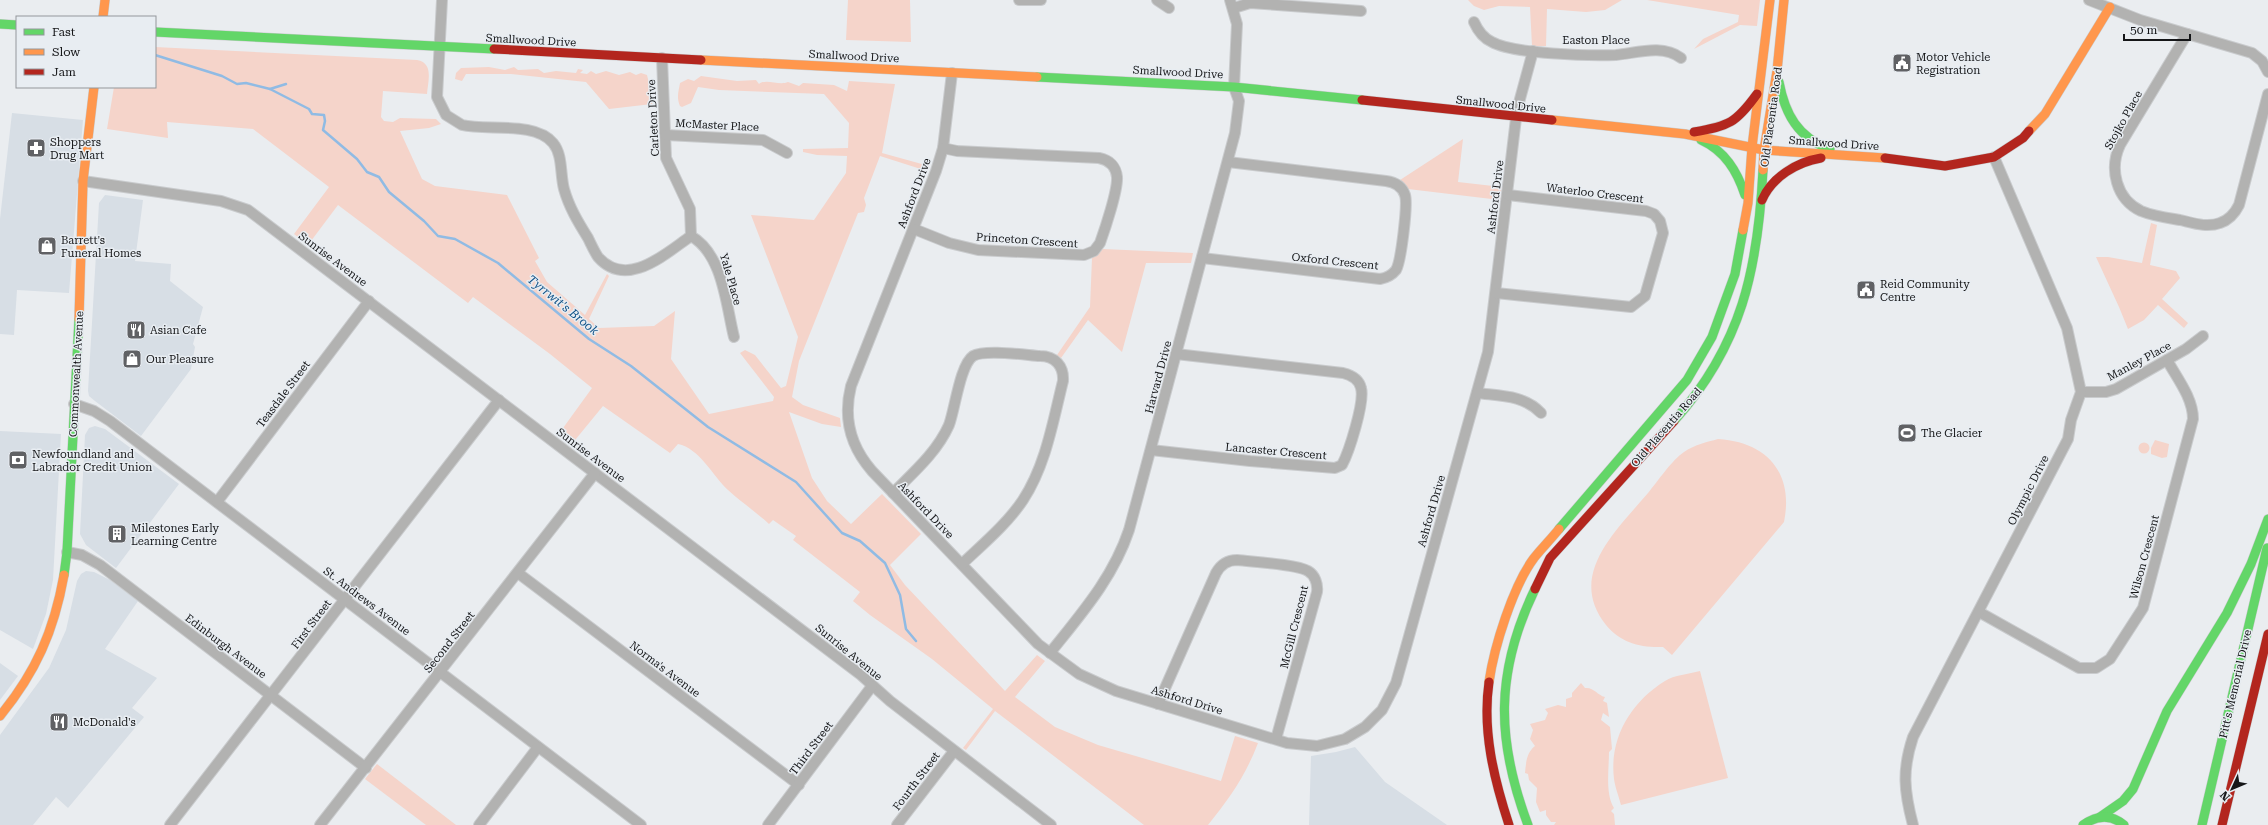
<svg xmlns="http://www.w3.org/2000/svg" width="2268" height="825" font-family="'Roboto Serif',serif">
<rect width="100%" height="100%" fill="#eaedf0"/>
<g fill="#d7dee5">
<polygon points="12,113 83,120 69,293 17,290 14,335 0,334 0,219"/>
<polygon points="105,195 143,200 135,261 171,264 170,281 203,307 193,344 195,347 191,369 141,436 95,401 89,396 88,391 99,203"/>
<polygon points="95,426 105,429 179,484 116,568 86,545 80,534 85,435 89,428"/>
<polygon points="0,431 61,434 53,580 46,614 33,649 0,630"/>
<polygon points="86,571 94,572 110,580 138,601 105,649 157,678 132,708 144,717 68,808 56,797 33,825 0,825 0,735 49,668 66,630 77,581 81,574"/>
<polygon points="0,663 18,676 0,700"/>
<polygon points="1355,747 1385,782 1447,825 1309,825 1311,756 1336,752"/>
</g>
<g fill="#f5d4ca">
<polygon points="848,0 910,0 911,42 846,40"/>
<polygon points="1468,0 1622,0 1605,10 1586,12 1547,9 1546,46 1532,46 1530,7 1499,6 1484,10 1474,6"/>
<polygon points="1647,0 1760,0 1757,26 1740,25 1694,49 1703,39 1738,22 1739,15"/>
<path d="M 155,47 L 417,60 C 434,63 428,81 427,94 L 383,91 L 381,117 L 384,121 L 393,122 L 400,118 L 436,119 L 441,124 L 429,128 L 400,131 L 422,179 L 435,186 L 507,195 L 539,258 L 535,261 L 547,282 L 585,315 L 607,274 L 609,276 L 589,319 L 599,328 L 654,326 L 675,311 L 671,359 L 709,414 L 773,401 L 774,397 L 740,353 L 745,350 L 755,355 L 781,388 L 786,386 L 798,337 L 751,215 L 814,220 L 846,173 L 847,156 L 817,155 L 803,152 L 803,149 L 848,148 L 849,123 L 824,94 L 719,90 L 698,87 L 691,103 L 682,107 L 680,106 C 676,97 679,90 680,83 L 688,79 L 694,81 L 701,76 L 737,81 L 756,80 L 759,84 C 766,78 779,86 788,82 L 799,86 L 803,83 L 834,85 L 847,91 L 849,81 L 895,84 L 882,153 L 929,166 L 927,171 L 880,156 L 864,198 L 866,205 L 864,212 L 858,213 L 799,361 L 792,397 L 803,405 L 840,418 L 841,427 L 822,424 L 789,412 L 812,478 L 827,501 L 851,524 L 882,494 L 921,534 L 890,565 L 905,585 L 1005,691 L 1037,655 L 1045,661 L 1015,697 L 1055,727 L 1098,745 L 1221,781 L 1235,736 L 1258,743 C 1246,775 1229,799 1208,825 L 1144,825 L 995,711 L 966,750 L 963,748 L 993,709 L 932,659 L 870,615 L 853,601 L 860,592 L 793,540 L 796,536 L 773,520 L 769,524 C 756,512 741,502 728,490 C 713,476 699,448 678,444 L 670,453 L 603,406 L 571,445 L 558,435 L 592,388 L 550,354 L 473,297 L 468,303 L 338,205 L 308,245 L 294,234 L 329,187 L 253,129 L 167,122 L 168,138 L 107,129 L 114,87 L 155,87 Z"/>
<polygon points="489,67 505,70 514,67 518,70 538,69 544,73 556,71 576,73 578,69 583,70 580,73 587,74 591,71 596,74 606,71 619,75 630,72 636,75 641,73 647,75 653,100 652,104 609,109 586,82 511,74 466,74 462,81 455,79 456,73 461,68"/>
<polygon points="1463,139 1458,182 1502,187 1500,200 1408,189 1400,180"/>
<polygon points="2151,223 2157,225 2150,265 2176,271 2180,278 2162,299 2188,323 2184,328 2158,305 2144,320 2128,329 2119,307 2096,257 2108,257 2142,263"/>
<polygon points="1103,249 1193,253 1191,263 1146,263 1122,352 1088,320 1061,358 1057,355 1090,307 1092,258"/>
<path d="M 1718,439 C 1767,442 1794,473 1784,522 L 1672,655 L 1663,647 C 1641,648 1621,643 1606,625 C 1566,575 1617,530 1648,493 C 1658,481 1672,460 1684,452 C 1694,445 1707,442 1718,439 Z"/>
<polygon points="2155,440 2169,444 2167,457 2162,458 2151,454 2151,448"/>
<circle cx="2144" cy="448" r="5.5"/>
<path d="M 1700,671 L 1728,778 L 1621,805 C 1619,797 1615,787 1614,779 C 1609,738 1631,702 1665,681 C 1674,675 1689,674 1700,671 Z"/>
<path d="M 1581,683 L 1585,688 C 1594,687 1597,695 1605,697 L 1603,701 L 1607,703 L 1609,717 L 1603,713 L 1601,720 L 1610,727 L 1612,749 L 1609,752 C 1609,769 1605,794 1614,808 L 1611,811 L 1614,814 L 1615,825 L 1554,825 L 1556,822 L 1551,822 L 1546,815 L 1546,810 L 1540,812 L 1536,802 L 1537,788 L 1529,780 L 1528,774 L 1525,773 C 1526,764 1526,753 1535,746 L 1530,739 L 1533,730 L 1530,724 L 1545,720 L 1548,713 L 1545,709 L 1558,705 L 1566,707 L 1566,699 L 1572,697 L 1572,693 Z"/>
<polygon points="377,764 456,825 426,825 365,779"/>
</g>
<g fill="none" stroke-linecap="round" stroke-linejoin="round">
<g stroke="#90bbe4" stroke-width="2.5">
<polyline points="155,55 222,76 237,84 246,83 270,89 309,109 312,114 324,115 325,121 323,130 357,159 367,172 379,177 389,192 424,221 438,236 455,239 498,263 589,339 631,366 708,427 796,482 842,533 860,541 885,563 900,595 906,629 916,641"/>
<polyline points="270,89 286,84"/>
</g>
<defs>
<g id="street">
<path d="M 442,0 L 437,97 L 446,115 L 462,125 C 487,131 535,121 553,143 C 563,155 560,174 564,189 C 569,207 578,222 588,238 C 591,244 594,251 598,257 C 627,290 666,253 691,236 L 690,209 L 666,158 L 662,58"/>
<polyline points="1019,0 1041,0"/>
<polyline points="1157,0 1169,8"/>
<polyline points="2089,0 2140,20 2252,53 2262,61 2268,72"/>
<polyline points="1234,8 1250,3 1361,11"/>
<path d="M 1474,22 C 1478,31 1483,38 1492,42 C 1513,54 1590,56 1616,55 C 1637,53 1662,44 1681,58"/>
<path d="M 2187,34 L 2120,145 C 2109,169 2116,199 2141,211 C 2153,216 2168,218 2180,220 C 2193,223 2207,228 2220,223 C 2229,220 2235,213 2239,205 L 2268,94"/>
<path d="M 952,73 L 943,148 L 936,171 L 851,386 C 843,418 851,447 872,471 L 1038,644 L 1079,674 L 1116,691 L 1287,743 L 1317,746 L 1345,739 L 1365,727 L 1382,710 L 1396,683 L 1488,352 L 1517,110 L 1533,51"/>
<polyline points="666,135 763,140 787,153"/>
<polyline points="83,181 221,201 248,210 861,675 890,701 1051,825"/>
<path d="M 914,229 L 949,243 L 978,250 L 1084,255 L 1094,251 L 1100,243 C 1105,229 1118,190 1117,177 C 1116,166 1109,160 1099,158 L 957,151 L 943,148"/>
<path d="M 691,236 C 723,254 726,305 734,337"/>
<path d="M 1202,258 L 1380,279 C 1386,278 1392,275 1396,270 C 1401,262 1408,204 1405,195 C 1402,186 1394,182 1386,181 L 1228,162"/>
<polyline points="1496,293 1631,307 1645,296 1663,233 1660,221 1654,214 1646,211 1508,195"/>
<polyline points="2081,392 2106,392 2116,389 2186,349 2203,336"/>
<path d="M 1477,393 C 1500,396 1524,395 1541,413"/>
<polyline points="74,404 94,411 110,421 641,825"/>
<path d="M 1151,450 L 1250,461 L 1335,468 L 1342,465 C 1349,452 1365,402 1361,388 C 1359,379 1351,375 1343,373 L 1176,354"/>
<path d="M 893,493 C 914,472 937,452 949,425 C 955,409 960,365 973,356 C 985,349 1025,355 1040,356 C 1055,356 1064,366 1063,381 C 1053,421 1046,465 1023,500 C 1007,524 983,544 962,564"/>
<polyline points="217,502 369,301"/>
<polyline points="67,552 82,555 100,565 366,768"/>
<polyline points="518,573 799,785"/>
<path d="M 1979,612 L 2079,668 L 2096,668 L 2110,659 L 2143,608 L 2193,419 C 2193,398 2177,378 2167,360"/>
<path d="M 1050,653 C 1081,614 1113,578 1129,530 L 1235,133 L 1239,101 L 1234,87 L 1237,24 L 1230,0"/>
<path d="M 1158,704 L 1216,573 C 1221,564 1228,560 1237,560 C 1253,562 1296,564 1308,571 C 1315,575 1318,584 1317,592 L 1276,739"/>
<polyline points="170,825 499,400"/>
<polyline points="320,825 595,473"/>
<polyline points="479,825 538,747"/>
<polyline points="768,825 872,686"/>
<polyline points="897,825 954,751"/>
<path d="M 1913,825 C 1904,791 1902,770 1913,737 L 2068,439 L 2071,420 L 2081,392 L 2067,328 L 1994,157"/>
</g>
<g id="fast">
<polyline points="0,24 17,25"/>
<polyline points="155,32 494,49"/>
<polyline points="1037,77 1234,87 1362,100"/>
<path d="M 1779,82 C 1785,114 1798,138 1830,149"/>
<path d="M 1701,140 C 1725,151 1737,171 1745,195"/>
<path d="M 1674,421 C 1742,345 1758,269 1763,170"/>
<polyline points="1559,529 1687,380 1712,337 1735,274 1743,230"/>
<polyline points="64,575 67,552 79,319"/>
<polyline points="2100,817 2123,801 2133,789 2167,711 2227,613 2251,564 2268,519"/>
<path d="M 1528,825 C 1496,740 1495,672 1535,589"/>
<path d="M 2083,825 C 2097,815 2111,814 2124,825"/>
<polyline points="2202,825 2267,548"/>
</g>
<g id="slow">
<polyline points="103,17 105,0"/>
<polyline points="701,60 1037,77"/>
<polyline points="1552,120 1685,134 1764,150 1885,158"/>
<polyline points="2029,131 2045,114 2110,7"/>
<polyline points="1763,170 1764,150 1777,71 1784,0"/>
<polyline points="1743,230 1748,203 1752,147 1770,0"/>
<polyline points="79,319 83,181 94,87"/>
<path d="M 1489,682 C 1494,647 1513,586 1534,558 C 1542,548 1551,539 1559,529"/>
<path d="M 0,716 C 36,672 54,631 64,575"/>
</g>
<g id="jam">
<polyline points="494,49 701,60"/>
<polyline points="1362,100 1552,120"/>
<path d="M 1694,132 C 1729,126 1736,123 1757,94"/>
<polyline points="1885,158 1945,166 1994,157 2023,138 2029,131"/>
<path d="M 1762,200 C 1772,177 1797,162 1821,158"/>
<polyline points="1535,589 1550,558 1674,421"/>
<path d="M 1489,682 C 1482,731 1494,779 1509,825"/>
<polyline points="2222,825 2268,634"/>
</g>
</defs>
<use href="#street" stroke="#c9cbcd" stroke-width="12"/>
<use href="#fast" stroke="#c9cbcd" stroke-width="10"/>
<use href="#slow" stroke="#c9cbcd" stroke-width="10"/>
<use href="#jam" stroke="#c9cbcd" stroke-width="10"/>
<use href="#street" stroke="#b2b2b1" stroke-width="10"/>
<use href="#fast" stroke="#63d668" stroke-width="9"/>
<use href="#slow" stroke="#ff974d" stroke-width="9"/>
<use href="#jam" stroke="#b3261e" stroke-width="9"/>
</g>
<defs>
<symbol id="civic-square" viewBox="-11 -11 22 22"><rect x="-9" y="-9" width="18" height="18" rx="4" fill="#606164" stroke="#e8edf2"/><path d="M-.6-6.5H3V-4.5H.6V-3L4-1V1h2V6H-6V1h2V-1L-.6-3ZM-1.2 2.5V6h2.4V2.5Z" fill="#fff"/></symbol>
<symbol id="pharmacy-square" viewBox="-11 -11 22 22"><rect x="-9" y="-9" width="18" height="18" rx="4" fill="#606164" stroke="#e8edf2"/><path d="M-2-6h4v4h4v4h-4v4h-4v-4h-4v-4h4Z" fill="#fff"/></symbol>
<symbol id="shop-square" viewBox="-11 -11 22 22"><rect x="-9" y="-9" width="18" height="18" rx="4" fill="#606164" stroke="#e8edf2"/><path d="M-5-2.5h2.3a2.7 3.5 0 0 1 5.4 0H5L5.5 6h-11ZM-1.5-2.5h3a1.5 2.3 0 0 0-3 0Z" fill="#fff"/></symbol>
<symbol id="restaurant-square" viewBox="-11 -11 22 22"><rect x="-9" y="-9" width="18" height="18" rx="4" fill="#606164" stroke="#e8edf2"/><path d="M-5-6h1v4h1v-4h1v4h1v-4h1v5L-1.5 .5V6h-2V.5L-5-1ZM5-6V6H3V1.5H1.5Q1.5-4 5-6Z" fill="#fff"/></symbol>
<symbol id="stadium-square" viewBox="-11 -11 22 22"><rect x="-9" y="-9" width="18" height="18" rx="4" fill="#606164" stroke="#e8edf2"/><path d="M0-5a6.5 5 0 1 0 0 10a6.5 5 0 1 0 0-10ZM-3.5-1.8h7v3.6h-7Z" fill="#fff"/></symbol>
<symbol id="bank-square" viewBox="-11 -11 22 22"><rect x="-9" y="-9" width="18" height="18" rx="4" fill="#606164" stroke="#e8edf2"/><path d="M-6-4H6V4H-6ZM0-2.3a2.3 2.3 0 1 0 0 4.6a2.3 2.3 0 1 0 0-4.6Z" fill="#fff"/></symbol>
<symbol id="building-square" viewBox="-11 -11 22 22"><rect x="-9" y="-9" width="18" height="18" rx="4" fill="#606164" stroke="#e8edf2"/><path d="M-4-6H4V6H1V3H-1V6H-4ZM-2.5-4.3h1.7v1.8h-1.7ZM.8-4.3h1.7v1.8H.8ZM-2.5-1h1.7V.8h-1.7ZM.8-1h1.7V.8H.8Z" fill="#fff"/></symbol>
</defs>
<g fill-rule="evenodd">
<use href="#civic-square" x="1891" y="52" width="22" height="22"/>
<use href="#pharmacy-square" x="25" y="137" width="22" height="22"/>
<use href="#shop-square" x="36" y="235" width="22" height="22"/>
<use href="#civic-square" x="1855" y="279" width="22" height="22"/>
<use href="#restaurant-square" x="125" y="319" width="22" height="22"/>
<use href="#shop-square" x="121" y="348" width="22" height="22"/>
<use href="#stadium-square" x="1896" y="422" width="22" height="22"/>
<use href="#bank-square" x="7" y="449" width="22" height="22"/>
<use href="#building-square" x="106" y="523" width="22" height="22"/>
<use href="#restaurant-square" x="48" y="711" width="22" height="22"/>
</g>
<g text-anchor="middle" stroke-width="3" stroke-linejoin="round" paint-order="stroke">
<g font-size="11" fill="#151618" stroke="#e8edf2">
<text transform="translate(531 40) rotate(3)" y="4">Smallwood Drive</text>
<text x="1596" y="44">Easton Place</text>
<text transform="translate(854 56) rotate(3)" y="4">Smallwood Drive</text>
<text transform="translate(1178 72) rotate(3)" y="4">Smallwood Drive</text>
<text transform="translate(1501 104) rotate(6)" y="4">Smallwood Drive</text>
<text transform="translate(1771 117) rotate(-82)" y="4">Old Placentia Road</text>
<text transform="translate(653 118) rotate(-93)" y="4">Carleton Drive</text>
<text transform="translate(2123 120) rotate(-61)" y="4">Stojko Place</text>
<text transform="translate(717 125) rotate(3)" y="4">McMaster Place</text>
<text transform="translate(1834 143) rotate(4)" y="4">Smallwood Drive</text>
<text transform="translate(914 193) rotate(-69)" y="4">Ashford Drive</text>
<text transform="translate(1595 193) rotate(7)" y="4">Waterloo Crescent</text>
<text transform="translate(1495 197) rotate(-83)" y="4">Ashford Drive</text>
<text transform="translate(1027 240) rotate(4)" y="4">Princeton Crescent</text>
<text transform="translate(333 259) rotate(37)" y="4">Sunrise Avenue</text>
<text transform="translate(1335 261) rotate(6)" y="4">Oxford Crescent</text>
<text transform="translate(731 279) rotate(74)" y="4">Yale Place</text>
<text transform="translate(2139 361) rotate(-28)" y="4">Manley Place</text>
<text transform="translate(76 374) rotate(-87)" y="4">Commonwealth Avenue</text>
<text transform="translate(1158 377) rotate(-75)" y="4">Harvard Drive</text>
<text transform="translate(283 394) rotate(-53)" y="4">Teasdale Street</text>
<text transform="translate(1666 427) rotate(-49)" y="4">Old Placentia Road</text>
<text transform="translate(1276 451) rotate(5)" y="4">Lancaster Crescent</text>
<text transform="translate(591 455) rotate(37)" y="4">Sunrise Avenue</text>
<text transform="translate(2028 490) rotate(-63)" y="4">Olympic Drive</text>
<text transform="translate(926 510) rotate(46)" y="4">Ashford Drive</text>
<text transform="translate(1431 511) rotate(-74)" y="4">Ashford Drive</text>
<text transform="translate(2144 557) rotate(-75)" y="4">Wilson Crescent</text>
<text transform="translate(367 601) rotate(37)" y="4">St. Andrews Avenue</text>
<text transform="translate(311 624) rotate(-53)" y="4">First Street</text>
<text transform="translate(1294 627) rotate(-76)" y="4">McGill Crescent</text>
<text transform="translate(449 642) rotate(-52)" y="4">Second Street</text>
<text transform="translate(226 646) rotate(37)" y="4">Edinburgh Avenue</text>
<text transform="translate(849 652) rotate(39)" y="4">Sunrise Avenue</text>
<text transform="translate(665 669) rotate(37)" y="4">Norma's Avenue</text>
<text transform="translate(2235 684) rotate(-77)" y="4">Pitt's Memorial Drive</text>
<text transform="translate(1187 700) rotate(17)" y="4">Ashford Drive</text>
<text transform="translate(811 748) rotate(-53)" y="4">Third Street</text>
<text transform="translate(916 781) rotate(-53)" y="4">Fourth Street</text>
</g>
<g font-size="11" fill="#151618" stroke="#e8edf2" text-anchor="start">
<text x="1916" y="61">Motor Vehicle<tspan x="1916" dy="13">Registration</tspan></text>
<text x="50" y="146">Shoppers<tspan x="50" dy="13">Drug Mart</tspan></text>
<text x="61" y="244">Barrett's<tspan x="61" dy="13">Funeral Homes</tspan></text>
<text x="1880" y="288">Reid Community<tspan x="1880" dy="13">Centre</tspan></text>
<text x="150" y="334">Asian Cafe</text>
<text x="146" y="363">Our Pleasure</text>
<text x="1921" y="437">The Glacier</text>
<text x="32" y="458">Newfoundland and<tspan x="32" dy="13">Labrador Credit Union</tspan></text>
<text x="131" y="532">Milestones Early<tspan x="131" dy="13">Learning Centre</tspan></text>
<text x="73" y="726">McDonald's</text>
</g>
<g font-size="12" font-style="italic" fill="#115288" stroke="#e8edf2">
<text transform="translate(563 305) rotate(39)" y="4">Tyrrwit's Brook</text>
</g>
</g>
<rect x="16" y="16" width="140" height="72" fill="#e8edf2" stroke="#94979b"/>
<rect x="24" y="29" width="20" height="6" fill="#63d668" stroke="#94979b"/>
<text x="52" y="36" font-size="12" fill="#151618">Fast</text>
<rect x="24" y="49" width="20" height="6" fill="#ff974d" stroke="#94979b"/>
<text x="52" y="56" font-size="12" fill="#151618">Slow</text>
<rect x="24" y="69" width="20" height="6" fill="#b3261e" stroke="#94979b"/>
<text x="52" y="76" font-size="12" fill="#151618">Jam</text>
<g transform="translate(2232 789) rotate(226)" stroke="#e8edf2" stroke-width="3" paint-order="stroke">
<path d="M0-3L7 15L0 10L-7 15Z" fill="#151618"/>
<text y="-6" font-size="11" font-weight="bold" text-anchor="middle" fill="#151618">N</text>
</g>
<path d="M2124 34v6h66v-6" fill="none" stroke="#151618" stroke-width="2"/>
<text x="2130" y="34" font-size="12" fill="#151618" stroke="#e8edf2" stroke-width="3" paint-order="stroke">50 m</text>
</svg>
